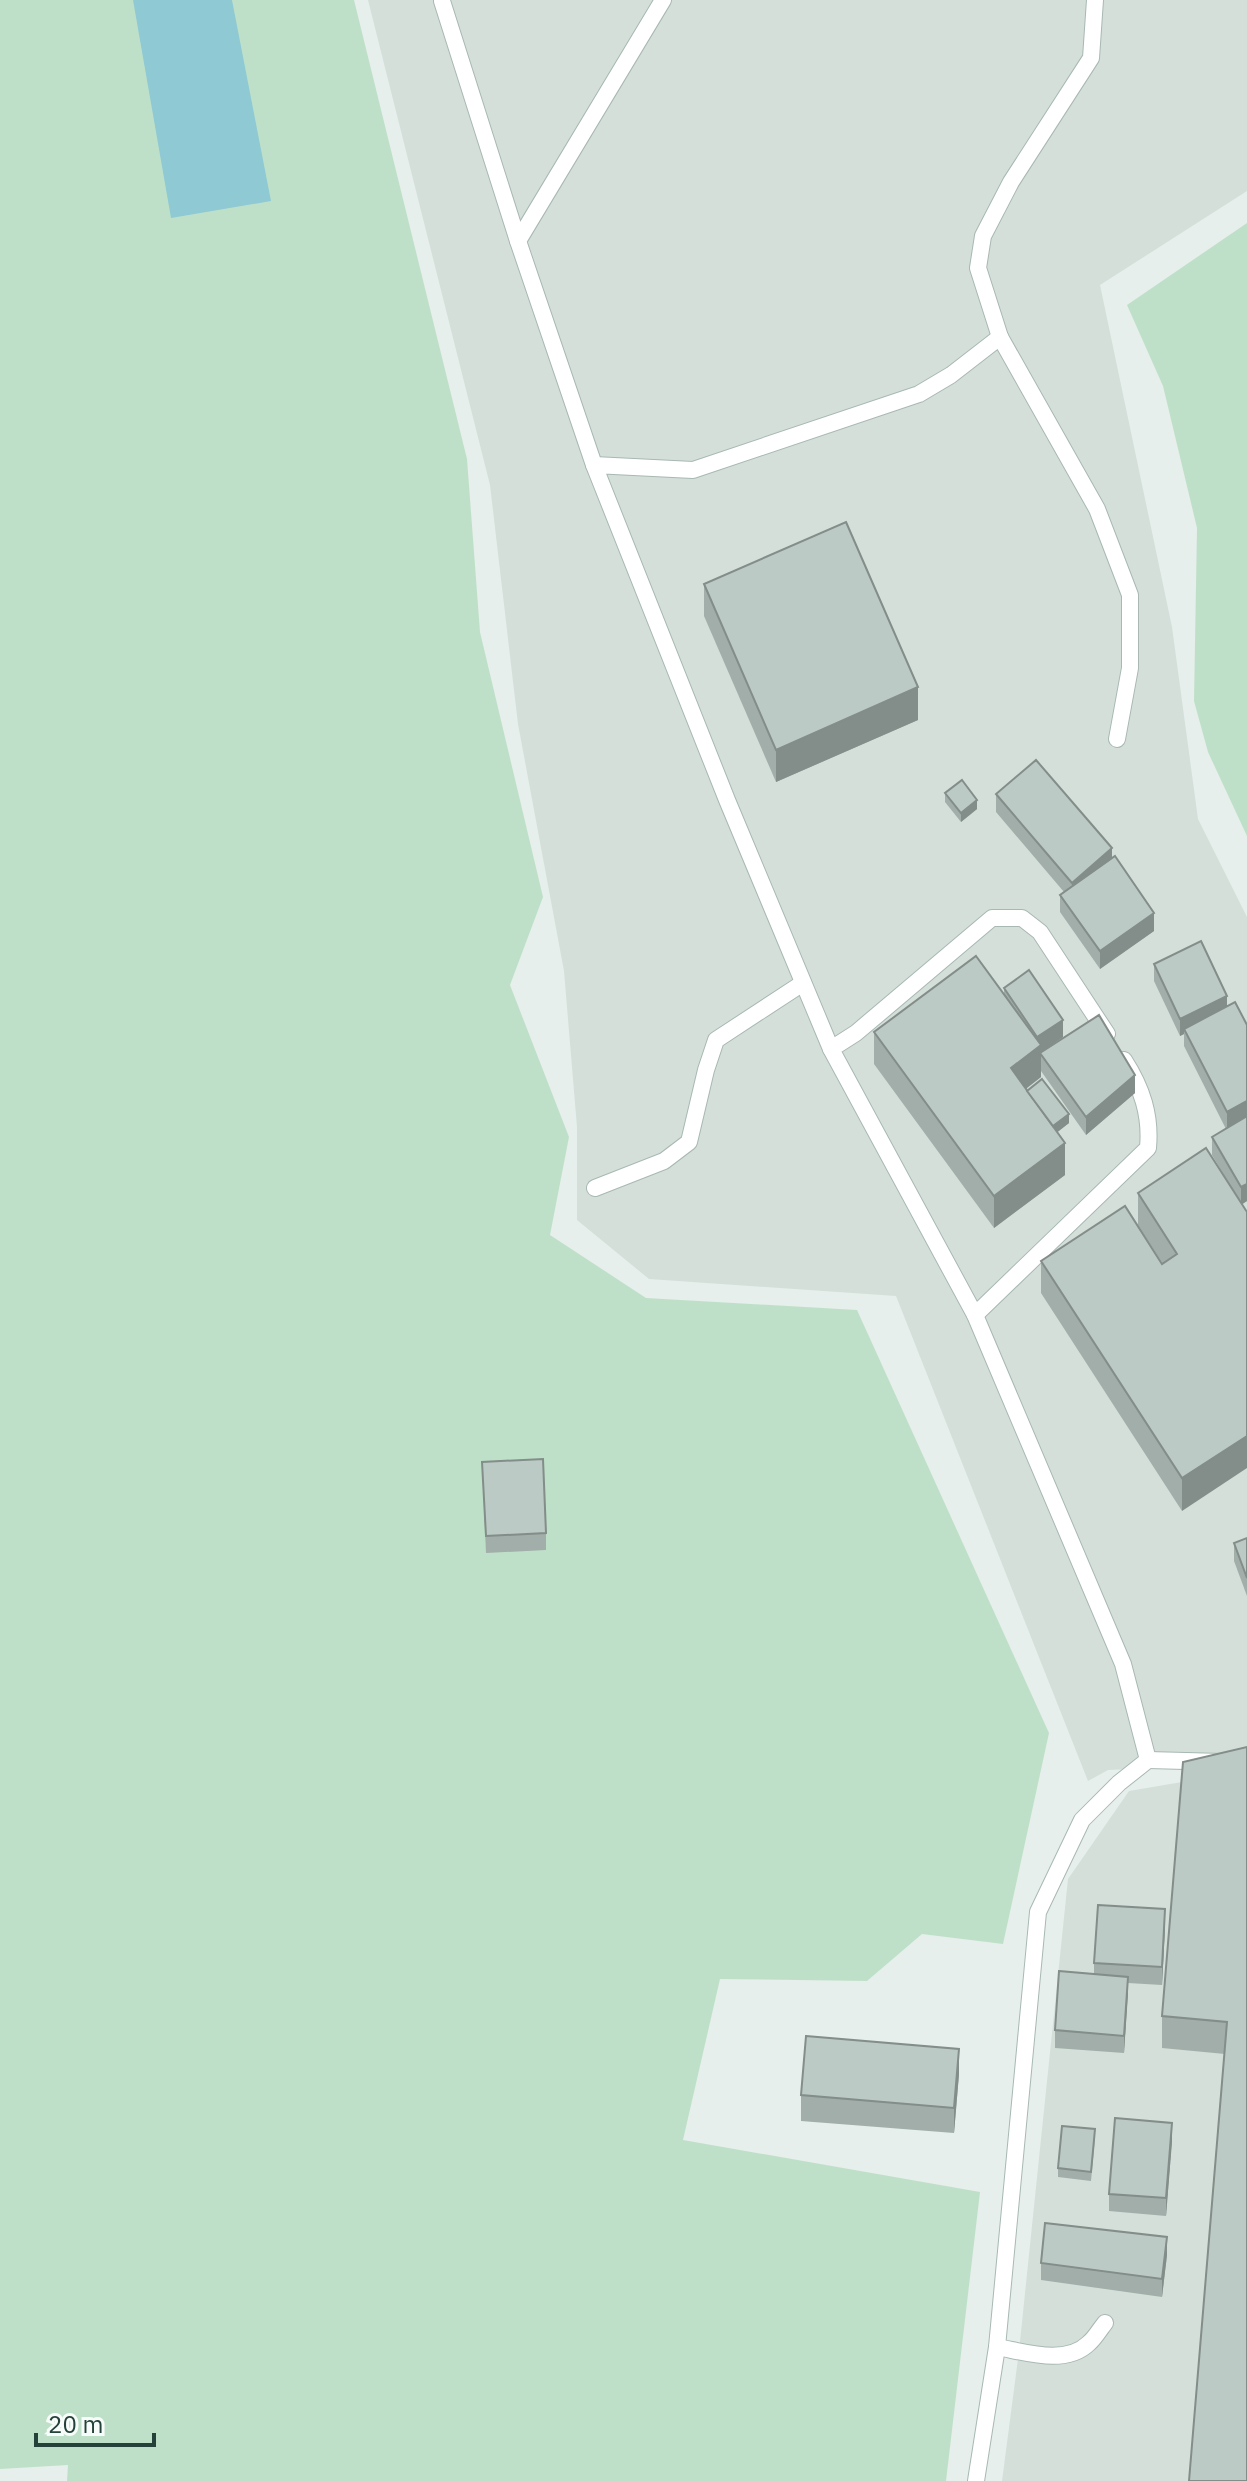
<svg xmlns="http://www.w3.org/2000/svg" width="1247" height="2481" font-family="'IBM Plex Sans',sans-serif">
<rect width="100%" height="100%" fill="#e6efeb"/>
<g fill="#d4dfda">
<polygon points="368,0 1247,0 1247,191 1100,285 1172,627 1198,819 1247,917 1247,1764 1108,1770 1088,1781 896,1296 649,1279 577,1220 577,1127 564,971 518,724 490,485"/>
<polygon points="1247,1771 1247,2481 1002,2481 1019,2351 1068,1879 1129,1791"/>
</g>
<g fill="#bfe0c8">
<polygon points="0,0 354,0 467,459 480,632 543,897 510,985 569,1137 550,1235 646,1298 857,1310 1049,1733 1003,1944 922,1934 867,1981 720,1979 683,2140 980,2192 946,2481 67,2481 68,2465 0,2469"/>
<polygon points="1247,223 1247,836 1208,752 1194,701 1197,528 1163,386 1127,305"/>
</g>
<polygon fill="#8ec9d4" points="133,0 232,0 271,201 171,218"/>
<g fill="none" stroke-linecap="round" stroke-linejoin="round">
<defs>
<g id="service">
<polyline points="442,1 518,241 594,465"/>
<polyline points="518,241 663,0"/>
<polyline points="1000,337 978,268 983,236 1011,182 1091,58 1095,0"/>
<polyline points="831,1049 727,800 594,465 693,470 919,394 951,375 1000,337 1097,509 1130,595 1130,668 1117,739"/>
<polyline points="595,1188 664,1161 689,1142 706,1070 716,1040 803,983"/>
<path d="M 975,1315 L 1148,1148 C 1151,1115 1142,1088 1124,1060"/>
<polyline points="1148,1760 1223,1762 1247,1759"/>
<path d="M 997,2347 C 1025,2352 1066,2366 1089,2343 C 1095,2338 1100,2329 1105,2323"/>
<polyline points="976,2481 997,2347 1038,1912 1082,1820 1119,1783 1148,1760 1123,1664 975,1315 831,1049 856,1033 992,918 1022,918 1040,932 1107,1034"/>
</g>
</defs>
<use href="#service" stroke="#a8b8b2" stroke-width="18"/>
<use href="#service" stroke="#fff" stroke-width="16"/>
</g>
<g fill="#a1aea9">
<polygon points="704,584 918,720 776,782 704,616"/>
<polygon points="945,793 977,809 961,822 945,802"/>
<polygon points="996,794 1112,859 1154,931 1100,969 1060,912 1060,895 1064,892 996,812"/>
<polygon points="1154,964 1227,1005 1247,1201 1242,1204 1182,1511 1041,1293 1041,1261 1163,1264 1138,1225 1138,1193 1231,1187 1212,1155 1212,1137 1226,1129 1184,1046 1184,1034 1180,1036 1154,981"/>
<polygon points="1004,988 1063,1037 1041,1053 1135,1093 1086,1135 1041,1071 1041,1077 1026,1089 1069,1123 1057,1132 1065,1175 994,1228 874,1064 874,1032 1004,994"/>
<polygon points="482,1462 546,1533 546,1550 486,1553"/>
<polygon points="1247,1538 1247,1596 1234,1561 1234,1543"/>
<polygon points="1247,1747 1225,2054 1162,2048 1162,2016"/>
<polygon points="1165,1926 1162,1985 1128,1983 1124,2053 1055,2048 1055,2030 1094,1974 1094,1963"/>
<polygon points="959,2074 954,2133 801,2121 801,2095"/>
<polygon points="1095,2138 1091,2181 1058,2177 1058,2168"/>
<polygon points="1172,2141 1166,2216 1109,2211 1109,2194"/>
<polygon points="1167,2255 1162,2297 1041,2280 1041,2263"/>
</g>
<g fill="#838d89">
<polygon points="918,687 918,720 776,782 776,750"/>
<polygon points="977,800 977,809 961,822 961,813"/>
<polygon points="1112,848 1112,866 1072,901 1072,883"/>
<polygon points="1154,913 1154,931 1100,969 1100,951"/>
<polygon points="1227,996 1227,1013 1184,1029 1184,1034 1180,1036 1180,1019"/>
<polygon points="1063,1020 1063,1037 1041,1052 1041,1077 1011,1100 1011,1068 1037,1048 1037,1037"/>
<polygon points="1135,1075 1135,1093 1086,1135 1086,1117"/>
<polygon points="1247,1101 1247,1118 1227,1129 1227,1112"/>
<polygon points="1069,1114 1069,1123 1050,1138 1050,1129"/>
<polygon points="1065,1143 1065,1175 994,1228 994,1196"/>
<polygon points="1247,1184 1247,1201 1241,1205 1241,1187"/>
<polygon points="1247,1436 1247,1468 1182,1511 1182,1478"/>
<polygon points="1165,1909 1165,1926 1162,1985 1162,1967"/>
<polygon points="1128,1977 1128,1994 1124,2053 1124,2036"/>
<polygon points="959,2049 959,2074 954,2133 954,2108"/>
<polygon points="1172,2123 1172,2141 1166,2216 1166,2198"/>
<polygon points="1167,2237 1167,2255 1162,2297 1162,2279"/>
</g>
<g fill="#bbcac4" stroke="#838d89" stroke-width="2">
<polygon points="846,522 918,687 776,750 704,584"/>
<polygon points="1036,760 1112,848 1072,883 996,794"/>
<polygon points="962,780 977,800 961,813 945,793"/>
<polygon points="1115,856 1154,913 1100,951 1060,895"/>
<polygon points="1201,941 1227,996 1180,1019 1154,964"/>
<polygon points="976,956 1041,1045 1011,1068 1065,1143 994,1196 874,1032"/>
<polygon points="1029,970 1063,1020 1037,1037 1004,988"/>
<polygon points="1235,1002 1247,1025 1247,1101 1227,1112 1184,1029"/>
<polygon points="1099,1015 1135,1075 1086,1117 1040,1053"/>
<polygon points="1042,1079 1069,1114 1053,1126 1027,1091"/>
<polygon points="1247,1116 1247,1184 1241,1187 1212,1137"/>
<polygon points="1206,1148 1247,1212 1247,1436 1182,1478 1041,1261 1125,1206 1162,1264 1177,1254 1138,1193"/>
<polygon points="543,1459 546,1533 486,1536 482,1462"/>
<polygon points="1247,1538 1247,1578 1234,1543"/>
<polygon points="1247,1747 1247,2481 1189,2481 1227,2022 1162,2016 1183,1762"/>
<polygon points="1098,1905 1165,1909 1162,1967 1094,1963"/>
<polygon points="1059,1971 1128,1977 1124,2036 1055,2030"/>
<polygon points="806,2036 959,2049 954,2108 801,2095"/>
<polygon points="1115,2118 1172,2123 1166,2198 1109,2194"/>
<polygon points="1062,2126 1095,2129 1091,2172 1058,2168"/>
<polygon points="1045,2223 1167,2237 1162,2279 1041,2263"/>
</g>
<path d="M36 2433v12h118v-12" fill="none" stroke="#24423a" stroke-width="4"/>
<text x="48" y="2433" font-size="24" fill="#24423a" stroke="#f7fbf9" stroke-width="6" paint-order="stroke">20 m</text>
</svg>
